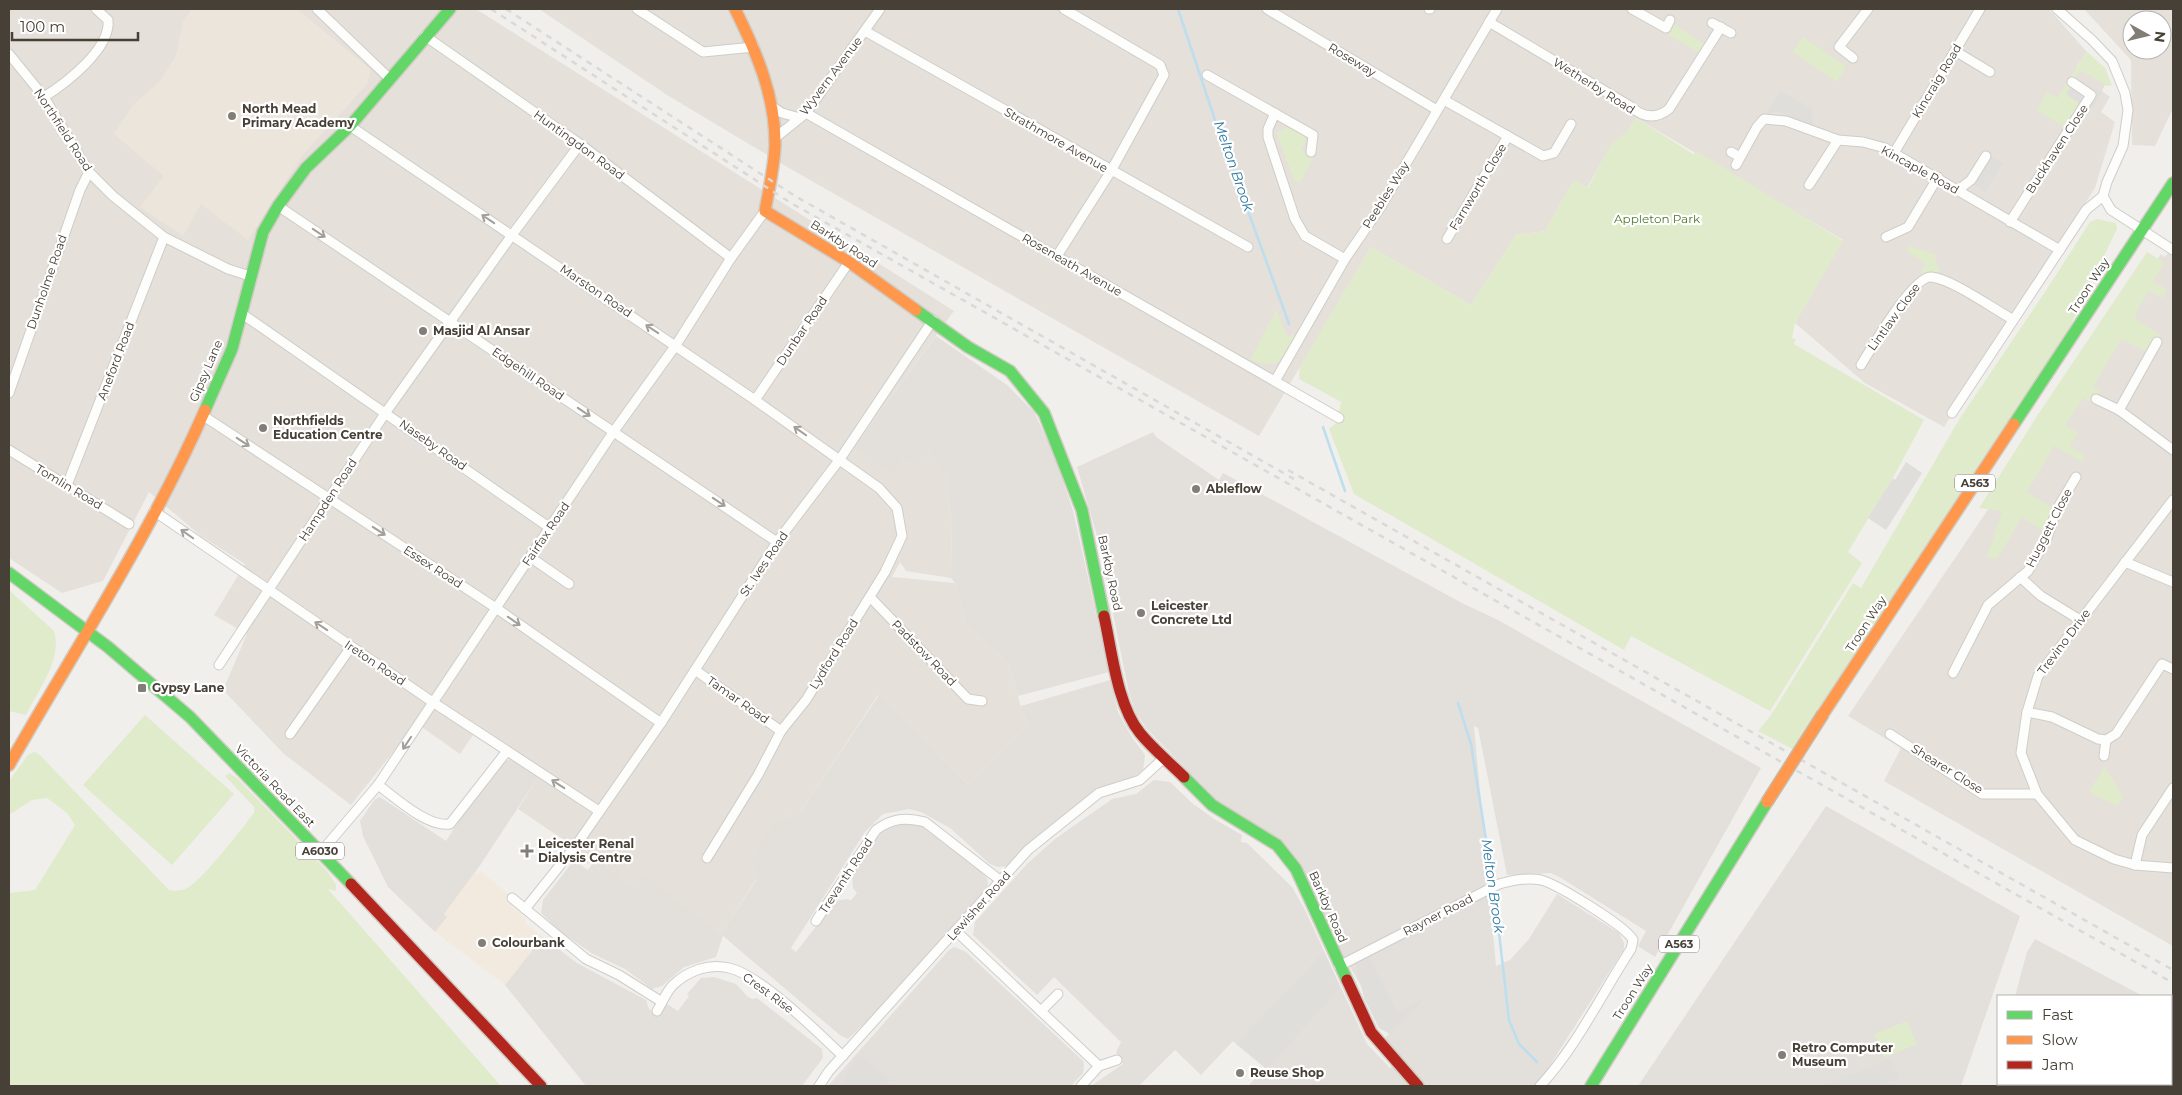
<svg xmlns="http://www.w3.org/2000/svg" width="2182" height="1095" font-family="Montserrat,sans-serif">
<rect width="100%" height="100%" fill="#f1efec"/>
<g fill="#e5e0d9" fill-rule="evenodd">
<polygon points="9,9 476,9 954,311 854,447 903,457 916,468 929,449 950,481 946,484 952,521 951,578 906,571 900,562 892,577 955,583 966,625 1008,663 1027,727 969,785 878,695 800,813 776,820 756,880 721,933 645,877 637,889 518,809 538,777 473,735 460,754 416,723 351,805 284,754 223,690 247,634 214,615 245,564 201,536 149,492 103,581 62,593 9,558"/>
<polygon points="539,9 2049,9 2087,52 2076,68 2106,83 2102,91 2110,97 2101,112 2115,122 2095,188 1944,427 1865,383 1795,323 1843,240 1636,118 1628,131 1611,145 1587,188 1574,180 1545,231 1516,235 1471,305 1371,247 1259,436 789,168 667,95"/>
<path d="M 2084,9 L 2173,9 L 2173,108 L 2155,146 L 2132,145 L 2131,60 ZM 2132,20 L 2162,20 L 2162,50 L 2132,50 Z"/>
<polygon points="2173,249 2173,946 1884,781 1901,748 1848,716 2161,254 2164,257"/>
</g>
<polygon fill="#f3eadf" points="481,871 508,894 505,900 527,920 525,923 543,937 505,985 435,932 447,917 444,914 475,872 478,874"/>
<g fill="#e3dfdb">
<polygon points="936,336 1007,385 1034,412 1055,456 1073,511 1109,672 1018,696 1008,663 966,625 955,583 951,578 952,521 946,484 950,481 929,450 916,468 903,458 892,473 854,447"/>
<polygon points="1153,432 1156,437 1219,480 1223,473 1462,603 1498,620 1761,768 1655,957 1638,946 1646,931 1561,878 1551,873 1507,875 1478,728 1474,726 1496,966 1510,960 1529,939 1557,894 1619,933 1624,943 1624,949 1545,1073 1534,1086 1248,1086 1265,1068 1233,1041 1201,1075 1175,1050 1139,1086 1091,1086 1123,1064 1116,1052 1121,1042 1054,977 1037,995 973,935 975,922 1027,864 1055,839 1112,799 1136,794 1154,780 1170,782 1192,803 1214,819 1242,835 1241,842 1247,843 1292,887 1305,910 1367,1044 1390,1068 1399,1060 1383,1040 1389,1034 1275,837 1218,802 1147,729 1136,713 1129,693 1098,539 1077,467"/>
<polygon points="1110,680 1118,712 1131,736 1145,755 1143,770 1134,777 1095,790 1021,850 1008,866 998,867 990,864 950,828 921,812 909,809 883,814 865,832 791,948 796,952 836,901 846,899 851,900 857,893 853,888 852,876 877,837 886,829 895,825 906,823 921,826 980,871 987,878 988,885 985,892 915,969 873,1015 848,1039 841,1036 723,936 716,957 684,967 662,986 652,989 625,969 593,954 562,933 541,913 543,900 574,860 588,870 593,863 590,861 588,864 576,856 580,850 637,889 645,876 721,933 756,881 753,856 776,820 800,813 879,695 969,785 1027,727 1021,706"/>
<polygon points="510,759 538,777 481,864 444,914 447,917 435,932 388,887 363,836 360,821 375,799 380,797 446,841 481,787 505,761"/>
<polygon points="1826,806 2020,916 1961,1086 1638,1086"/>
<polygon points="543,937 577,963 646,1000 649,1009 660,1015 667,1004 678,1011 689,996 687,994 701,978 714,977 736,984 747,996 752,999 757,998 822,1049 823,1058 802,1086 586,1086 505,985"/>
<polygon points="2035,939 2143,996 2015,996 2027,952"/>
<polygon points="954,947 966,952 1083,1061 1084,1065 1083,1073 1071,1086 828,1086 949,950"/>
<polygon points="2059,1084 2167,1084 2165,1086 2065,1086"/>
</g>
<polygon fill="#ece5db" points="192,9 297,9 371,70 367,84 302,156 248,240 201,204 183,236 140,207 164,176 114,134 133,105 160,81 176,56 183,22"/>
<g fill="#e0ebcc">
<polygon points="1674,24 1707,46 1702,54 1668,35"/>
<polygon points="1803,37 1846,66 1837,82 1792,52"/>
<polygon points="2087,52 2105,68 2112,85 2107,86 2080,70 2066,94 2084,107 2069,130 2037,110 2047,92 2057,98"/>
<polygon points="1636,118 1693,154 1697,151 1843,241 1795,323 1792,338 1796,339 1794,344 1924,420 1893,478 1848,552 1862,563 1770,711 1631,636 1624,650 1354,494 1329,429 1337,422 1341,402 1299,379 1300,366 1371,247 1471,305 1516,235 1545,231 1574,180 1588,188 1611,144 1628,131"/>
<polygon points="1292,126 1305,135 1305,143 1301,150 1313,157 1300,183 1294,180 1276,132"/>
<polygon points="2097,219 2116,223 2117,229 2056,355 1796,751 1758,731 1771,715 1853,583 1861,588 1960,418 2045,292 2090,222"/>
<polygon points="1909,246 1937,255 1935,260 1940,271 1922,277 1921,274 1925,263 1906,251"/>
<polygon points="2147,252 2164,262 2153,282 2167,289 2162,298 2149,290 2135,314 2137,320 2160,335 2150,354 2122,339 2093,386 2101,391 2094,403 2083,398 2065,426 2078,433 2070,446 2085,456 2082,462 2054,446 2027,492 2055,510 2048,534 2022,517 1997,559 1987,557 2002,511 1979,508 2039,413"/>
<polygon points="1276,310 1287,336 1299,334 1277,363 1266,364 1250,360"/>
<path d="M 9,590 L 54,631 C 63,659 38,690 26,715 L 9,711 Z"/>
<polygon points="145,715 234,794 172,865 83,785"/>
<path d="M 34,752 L 40,755 L 169,890 C 174,891 180,891 185,889 C 200,884 242,828 254,813 L 254,807 L 225,776 L 229,773 L 237,778 L 328,872 L 336,885 L 336,891 L 328,889 L 501,1086 L 9,1086 L 9,893 L 35,890 L 75,825 L 67,813 L 47,798 L 32,800 L 9,815 L 9,781 L 28,755 Z"/>
<polygon points="2105,767 2123,797 2118,806 2094,795 2090,789"/>
<polygon points="1907,1021 1917,1044 1884,1058 1874,1034"/>
</g>
<g fill="#e0dedb">
<polygon points="2077,78 2101,93 2091,109 2066,94"/>
<polygon points="1780,90 1812,109 1813,126 1776,111 1766,115"/>
<polygon points="1984,151 2003,163 1985,192 1967,181"/>
<polygon points="1906,462 1922,473 1886,530 1868,518 1893,478 1895,480"/>
<polygon points="1324,952 1340,988 1267,1069 1236,1044"/>
<polygon points="1369,957 1397,1012 1425,998 1390,1034 1379,1028 1364,998 1356,963"/>
<polygon points="860,1056 890,1080 884,1086 842,1086 850,1067"/>
<polygon points="1891,1058 1899,1078 1879,1086 1823,1086"/>
</g>
<g fill="none" stroke-linecap="round" stroke-linejoin="round">
<g stroke="#bcdeee" stroke-width="2.5">
<polyline points="1178,9 1215,120 1289,324"/>
<polyline points="1323,427 1345,491"/>
<polyline points="1458,703 1471,744 1493,884"/>
<polyline points="1494,889 1509,1020 1519,1044 1537,1062"/>
</g>
<defs>
<g id="street">
<polyline points="317,9 390,79"/>
<polyline points="637,9 703,52 754,47"/>
<polyline points="1267,9 1437,110"/>
<polyline points="1429,9 1430,9"/>
<polyline points="1632,9 1666,28 1670,20"/>
<polyline points="2057,9 2092,40 2112,61 2125,93 2128,110 2123,146 2107,182 2103,196 2111,210 2173,250"/>
<path d="M 1489,22 L 1630,106 C 1642,117 1655,120 1669,109 L 1721,27"/>
<polyline points="1712,23 1731,33"/>
<polyline points="865,31 1248,247"/>
<polyline points="425,36 580,144 731,258"/>
<polyline points="1955,51 1990,72"/>
<polyline points="9,54 44,97 89,172 113,196 164,237 228,269 250,276"/>
<polyline points="1853,58 1839,47 1868,9"/>
<polyline points="1207,75 1313,135 1311,152"/>
<path d="M 44,97 C 66,83 111,49 108,20 L 96,9"/>
<polyline points="1444,100 1543,156 1554,153 1571,124"/>
<polyline points="771,106 782,113 800,118"/>
<polyline points="806,113 1339,418"/>
<polyline points="1275,113 1268,129 1268,137 1295,219 1305,236 1345,259"/>
<polyline points="350,126 755,400 879,488 897,508 902,536 885,572 806,700 781,731 758,775 707,858"/>
<polyline points="775,138 806,113 880,9"/>
<polyline points="1731,152 1740,157"/>
<polyline points="1894,153 1980,9"/>
<polyline points="1736,165 1757,127 1764,119 1786,121 1838,140 1863,142 1885,148 2060,250"/>
<polyline points="1809,185 1838,140"/>
<polyline points="1958,190 1971,180 1986,156"/>
<polyline points="278,206 777,542"/>
<polyline points="2010,222 2091,95 2072,82"/>
<polyline points="1886,237 1908,227 1938,177"/>
<polyline points="1447,239 1508,136"/>
<polyline points="1057,256 1111,171 1164,75 1160,65 1064,9"/>
<polyline points="241,313 550,528"/>
<path d="M 1861,365 C 1871,349 1913,276 1931,277 C 1952,279 1992,308 2012,319"/>
<polyline points="1275,381 1345,259 1380,208 1497,9"/>
<polyline points="9,393 80,190 89,172"/>
<polyline points="2096,399 2119,410 2173,450"/>
<polyline points="755,400 849,262"/>
<polyline points="2119,410 2157,342"/>
<polyline points="1952,413 2086,210 2103,196"/>
<polyline points="202,415 496,608 661,723"/>
<polyline points="9,450 129,524"/>
<polyline points="67,485 164,237"/>
<polyline points="2173,500 2038,676 2027,712 2021,753 2037,794 2075,840 2114,859 2135,865 2173,868"/>
<polyline points="154,511 434,703 599,811"/>
<polyline points="530,557 569,584"/>
<polyline points="2125,562 2173,582"/>
<polyline points="2020,577 2041,596 2080,620"/>
<polyline points="870,597 968,699 982,701"/>
<polyline points="219,665 386,412 512,235 580,144"/>
<polyline points="695,670 781,731"/>
<polyline points="1953,673 1988,605 2028,571 2047,538 2057,509 2076,477"/>
<polyline points="2027,712 2052,717 2098,739 2106,740 2116,734 2162,664 2173,669"/>
<polyline points="290,734 351,647"/>
<polyline points="1890,734 1982,794 2037,794"/>
<polyline points="2104,756 2106,740"/>
<path d="M 378,785 C 396,798 428,828 450,824 L 507,751"/>
<polyline points="321,852 378,785 614,431 676,345 731,258 765,211"/>
<polyline points="2135,865 2142,835 2173,788"/>
<polyline points="512,898 586,959 619,975 662,1002"/>
<polyline points="525,909 577,844 661,723 777,542 840,459 933,320"/>
<path d="M 816,921 L 876,830 C 892,818 906,817 925,822 L 1001,881"/>
<polyline points="956,931 1099,1066 1081,1086"/>
<path d="M 1339,966 L 1499,884 C 1513,880 1527,877 1541,880 C 1557,884 1627,927 1633,940 L 1631,949 C 1601,995 1577,1046 1540,1086"/>
<polyline points="1042,1010 1058,994"/>
<path d="M 657,1011 C 662,1003 666,992 673,985 C 688,971 708,963 729,968 C 761,975 817,1032 843,1056"/>
<polyline points="1099,1066 1117,1060"/>
<polyline points="819,1086 829,1071 1028,850 1099,793 1140,780 1164,758"/>
</g>
<g id="fast">
<polyline points="916,310 968,347 1010,371 1044,413 1082,510 1104,616"/>
<polyline points="205,410 232,349 263,232 278,206 306,168 350,126 450,9"/>
<polyline points="2014,424 2173,183"/>
<polyline points="9,573 108,647 190,717 351,884"/>
<polyline points="1184,777 1212,805 1277,845 1296,869 1347,980"/>
<polyline points="1591,1086 1767,802"/>
</g>
<g id="slow">
<path d="M 735,9 C 756,51 776,97 775,146 C 774,168 769,189 765,211 L 849,262 L 916,310"/>
<polyline points="1823,714 2014,424"/>
<path d="M 9,765 C 76,648 151,533 205,410"/>
</g>
<g id="jam">
<path d="M 1104,616 C 1112,651 1117,705 1140,733 C 1153,749 1170,763 1184,777"/>
<polyline points="351,884 541,1086"/>
<polyline points="1347,980 1371,1032 1418,1086"/>
</g>
</defs>
<use href="#street" stroke="#cfcdc9" stroke-width="11"/>
<use href="#fast" stroke="#d0cbc3" stroke-width="14"/>
<use href="#slow" stroke="#d0cbc3" stroke-width="14"/>
<use href="#jam" stroke="#d0cbc3" stroke-width="14"/>
<use href="#street" stroke="#fdfdfc" stroke-width="9"/>
<use href="#fast" stroke="#63d668" stroke-width="11"/>
<use href="#slow" stroke="#ff974d" stroke-width="11"/>
<use href="#jam" stroke="#b3261e" stroke-width="11"/>
<g stroke="#d9d9d8" stroke-width="2.5" stroke-dasharray="6 6" stroke-linecap="butt">
<polyline points="491,9 791,203 2173,983"/>
<polyline points="506,9 795,196 1294,479"/>
<polyline points="1288,470 2173,970"/>
</g>
<defs>
<polyline id="slow-bridge" points="1767,802 1823,714"/>
</defs>
<use href="#slow-bridge" stroke="#c8baa8" stroke-width="14" stroke-linecap="butt"/>
<use href="#slow-bridge" stroke="#ff974d" stroke-width="11"/>
</g>
<defs><path id="oneway-shaft" d="M-6 0H5M1.5-3L5.5 0L1.5 3" fill="none" stroke-width="1.6" stroke-linecap="round" stroke-linejoin="round" transform="scale(1.25)"/></defs>
<g stroke="#a29e9a">
<use href="#oneway-shaft" transform="translate(488 219) rotate(-146)"/>
<use href="#oneway-shaft" transform="translate(319 233) rotate(34)"/>
<use href="#oneway-shaft" transform="translate(652 329) rotate(-146)"/>
<use href="#oneway-shaft" transform="translate(584 412) rotate(34)"/>
<use href="#oneway-shaft" transform="translate(800 431) rotate(-145)"/>
<use href="#oneway-shaft" transform="translate(243 442) rotate(33)"/>
<use href="#oneway-shaft" transform="translate(719 502) rotate(34)"/>
<use href="#oneway-shaft" transform="translate(379 531) rotate(33)"/>
<use href="#oneway-shaft" transform="translate(187 534) rotate(-145)"/>
<use href="#oneway-shaft" transform="translate(514 621) rotate(35)"/>
<use href="#oneway-shaft" transform="translate(321 626) rotate(-146)"/>
<use href="#oneway-shaft" transform="translate(407 743) rotate(124)"/>
<use href="#oneway-shaft" transform="translate(558 784) rotate(-147)"/>
</g>
<g fill="#827d76" stroke="#fff" stroke-width="2">
<circle cx="232" cy="116" r="5"/>
<circle cx="423" cy="331" r="5"/>
<circle cx="263" cy="428" r="5"/>
<circle cx="1196" cy="489" r="5"/>
<circle cx="1141" cy="613" r="5"/>
<rect x="137" y="683" width="10" height="10" rx="2.5"/>
<path d="M524.5 843.5h5v5h5v5h-5v5h-5v-5h-5v-5h5z"/>
<circle cx="482" cy="943" r="5"/>
<circle cx="1782" cy="1055" r="5"/>
<circle cx="1240" cy="1073" r="5"/>
</g>
<g text-anchor="middle" stroke-width="4.5" stroke-linejoin="round" paint-order="stroke">
<g fill="#fff" stroke="#7e7973" stroke-width="1">
<rect x="1955" y="474.5" width="40" height="17" rx="4"/>
<rect x="296" y="842.5" width="48" height="17" rx="4"/>
<rect x="1659" y="935.5" width="40" height="17" rx="4"/>
</g>
<g font-size="11" font-weight="bold" fill="#474037">
<text x="1975" y="487">A563</text>
<text x="320" y="855">A6030</text>
<text x="1679" y="948">A563</text>
</g>
<g font-size="12" fill="#474037" stroke="#fff">
<text transform="translate(1352 60) rotate(31)" y="4">Roseway</text>
<text transform="translate(831 76) rotate(-53)" y="4">Wyvern Avenue</text>
<text transform="translate(1937 81) rotate(-59)" y="4">Kincraig Road</text>
<text transform="translate(1594 86) rotate(32)" y="4">Wetherby Road</text>
<text transform="translate(63 130) rotate(57)" y="4">Northfield Road</text>
<text transform="translate(1056 140) rotate(30)" y="4">Strathmore Avenue</text>
<text transform="translate(579 145) rotate(36)" y="4">Huntingdon Road</text>
<text transform="translate(2057 149) rotate(-57)" y="4">Buckhaven Close</text>
<text transform="translate(1920 170) rotate(29)" y="4">Kincaple Road</text>
<text transform="translate(1478 187) rotate(-59)" y="4">Farnworth Close</text>
<text transform="translate(1386 195) rotate(-58)" y="4">Peebles Way</text>
<text transform="translate(844 244) rotate(33)" y="4">Barkby Road</text>
<text transform="translate(1072 265) rotate(30)" y="4">Roseneath Avenue</text>
<text transform="translate(47 282) rotate(-71)" y="4">Dunholme Road</text>
<text transform="translate(2089 286) rotate(-57)" y="4">Troon Way</text>
<text transform="translate(596 291) rotate(34)" y="4">Marston Road</text>
<text transform="translate(1894 317) rotate(-54)" y="4">Lintlaw Close</text>
<text transform="translate(802 331) rotate(-56)" y="4">Dunbar Road</text>
<text transform="translate(116 361) rotate(-69)" y="4">Aneford Road</text>
<text transform="translate(206 371) rotate(-67)" y="4">Gipsy Lane</text>
<text transform="translate(528 374) rotate(34)" y="4">Edgehill Road</text>
<text transform="translate(433 445) rotate(35)" y="4">Naseby Road</text>
<text transform="translate(69 487) rotate(31)" y="4">Tomlin Road</text>
<text transform="translate(328 500) rotate(-57)" y="4">Hampden Road</text>
<text transform="translate(2049 528) rotate(-63)" y="4">Huggett Close</text>
<text transform="translate(546 534) rotate(-56)" y="4">Fairfax Road</text>
<text transform="translate(764 564) rotate(-56)" y="4">St. Ives Road</text>
<text transform="translate(433 567) rotate(33)" y="4">Essex Road</text>
<text transform="translate(1110 573) rotate(78)" y="4">Barkby Road</text>
<text transform="translate(1866 624) rotate(-57)" y="4">Troon Way</text>
<text transform="translate(2064 642) rotate(-53)" y="4">Trevino Drive</text>
<text transform="translate(924 653) rotate(46)" y="4">Padstow Road</text>
<text transform="translate(834 654) rotate(-58)" y="4">Lydford Road</text>
<text transform="translate(375 663) rotate(34)" y="4">Ireton Road</text>
<text transform="translate(738 700) rotate(35)" y="4">Tamar Road</text>
<text transform="translate(1947 769) rotate(32)" y="4">Shearer Close</text>
<text transform="translate(275 786) rotate(46)" y="4">Victoria Road East</text>
<text transform="translate(846 876) rotate(-57)" y="4">Trevanth Road</text>
<text transform="translate(979 906) rotate(-48)" y="4">Lewisher Road</text>
<text transform="translate(1328 907) rotate(66)" y="4">Barkby Road</text>
<text transform="translate(1438 915) rotate(-27)" y="4">Rayner Road</text>
<text transform="translate(1633 992) rotate(-58)" y="4">Troon Way</text>
<text transform="translate(768 993) rotate(36)" y="4">Crest Rise</text>
</g>
<g font-size="12" font-weight="bold" fill="#474037" stroke="#fff" text-anchor="start">
<text x="242" y="113">North Mead<tspan x="242" dy="14">Primary Academy</tspan></text>
<text x="433" y="335">Masjid Al Ansar</text>
<text x="273" y="425">Northfields<tspan x="273" dy="14">Education Centre</tspan></text>
<text x="1206" y="493">Ableflow</text>
<text x="1151" y="610">Leicester<tspan x="1151" dy="14">Concrete Ltd</tspan></text>
<text x="152" y="692">Gypsy Lane</text>
<text x="538" y="848">Leicester Renal<tspan x="538" dy="14">Dialysis Centre</tspan></text>
<text x="492" y="947">Colourbank</text>
<text x="1792" y="1052">Retro Computer<tspan x="1792" dy="14">Museum</tspan></text>
<text x="1250" y="1077">Reuse Shop</text>
</g>
<g font-size="12" fill="#4e792b" stroke="#fff">
<text x="1657" y="223">Appleton Park</text>
</g>
<g font-size="14" font-style="italic" fill="#2f7aa2" stroke="#fff">
<text transform="translate(1234 166) rotate(71)" y="5">Melton Brook</text>
<text transform="translate(1493 886) rotate(82)" y="5">Melton Brook</text>
</g>
</g>
<rect width="2182" height="1095" fill="none" stroke="#474037" stroke-width="20"/>
<rect x="1997" y="995" width="175" height="90" fill="#ffffff" stroke="#b5b3af"/>
<rect x="2007" y="1011" width="25" height="8" fill="#63d668" stroke="#b5b3af"/>
<text x="2042" y="1020" font-size="15" fill="#474037">Fast</text>
<rect x="2007" y="1036" width="25" height="8" fill="#ff974d" stroke="#b5b3af"/>
<text x="2042" y="1045" font-size="15" fill="#474037">Slow</text>
<rect x="2007" y="1061" width="25" height="8" fill="#b3261e" stroke="#b5b3af"/>
<text x="2042" y="1070" font-size="15" fill="#474037">Jam</text>
<g transform="translate(2147 35) rotate(98)"><circle r="24" fill="#ffffff" stroke="#b5b3af"/>
<path d="M0-4L9 19L0 12L-9 19Z" fill="#827d76"/>
<text y="-8" font-size="14" font-weight="bold" text-anchor="middle" fill="#474037">N</text>
</g>
<path d="M12 32v8h126v-8" fill="none" stroke="#474037" stroke-width="2.5"/>
<text x="20" y="32" font-size="15" fill="#474037" stroke="#ffffff" stroke-width="4" paint-order="stroke">100 m</text>
</svg>
